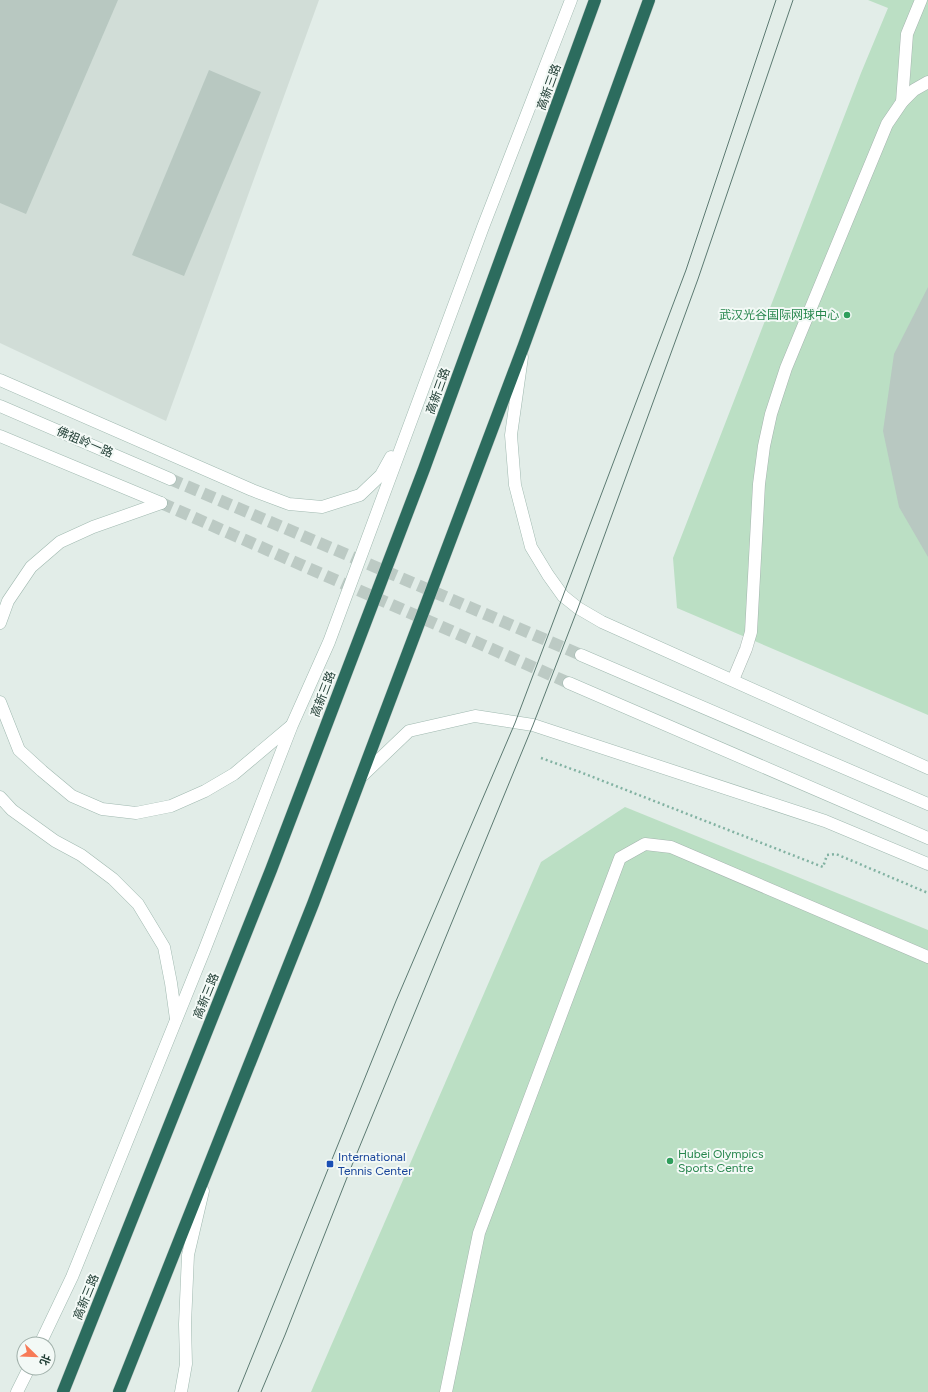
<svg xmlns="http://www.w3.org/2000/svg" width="928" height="1392" font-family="Figtree,'Noto Sans SC',sans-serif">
<rect width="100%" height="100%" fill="#e2ede8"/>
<polygon fill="#d1ddd7" points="0,0 319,0 166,421 0,343"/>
<g fill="#bbdfc4">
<polygon points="868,0 928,0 928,715 677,608 673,558 861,73 888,8"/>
<polygon points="625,807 928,930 928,1392 311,1392 541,862"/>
</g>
<g fill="#b8c8c1">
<polygon points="0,0 118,0 26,214 0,203"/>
<polygon points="209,70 261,92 184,276 132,255"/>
<polygon points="928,287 928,557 899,507 883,431 894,354"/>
</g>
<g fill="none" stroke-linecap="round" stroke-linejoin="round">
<g stroke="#bccac4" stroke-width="12" stroke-dasharray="12 6" stroke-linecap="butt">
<polyline points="170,479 581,655"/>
<polyline points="161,503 569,683"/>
</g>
<defs>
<g id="street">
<polyline points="902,102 907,34 921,0"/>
<polyline points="733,680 746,649 751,632 759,484 764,446 771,414 786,368 887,124 902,102 914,90 928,82"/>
<polyline points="446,1392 479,1233 620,858 645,844 671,847 928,957"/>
</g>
<g id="secondary">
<polyline points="522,357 511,435 515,485 531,547 548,575 563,596 578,608 602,622 928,768"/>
<polyline points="0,380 252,490 289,504 322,507 360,495 381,475 391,457"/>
<polyline points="0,406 170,479"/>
<polyline points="0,436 161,503"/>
<polyline points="0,623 8,601 31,567 60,542 93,527 161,503"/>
<polyline points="581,655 928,804"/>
<polyline points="569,683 928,838"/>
<polyline points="0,702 19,750 42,771 72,796 102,809 136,813 171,806 205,791 234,774 291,726"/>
<polyline points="362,776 409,731 475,716 533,725 825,821 928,864"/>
<polyline points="0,797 12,810 55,841 81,855 113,879 138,904 164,947 171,983 176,1019"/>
<polyline points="40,1344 72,1277 204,951 292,725 329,642 483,227 571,0"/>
<polyline points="17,1392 29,1368"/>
<polyline points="181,1392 186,1364 185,1324 188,1255 203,1191"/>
</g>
<g id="highway">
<polyline points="63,1392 271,870 424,469 595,0"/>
<polyline points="119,1392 313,904 524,345 649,0"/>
</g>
</defs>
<use href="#street" stroke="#a5b5af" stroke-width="13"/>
<use href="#secondary" stroke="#a0b9b0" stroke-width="13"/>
<use href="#highway" stroke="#c1c9c7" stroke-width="13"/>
<polyline stroke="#82b2a2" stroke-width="2.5" stroke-dasharray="2 3" stroke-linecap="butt" points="541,758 580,772 823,867 827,855 836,854 928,893"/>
<use href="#street" stroke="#fff" stroke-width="12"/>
<use href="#secondary" stroke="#fff" stroke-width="12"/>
<use href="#highway" stroke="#2c6c5e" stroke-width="12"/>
<g stroke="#5c7a72" stroke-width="1">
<polyline points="238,1392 396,1001 515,723 686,270 776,0"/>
<polyline points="261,1392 285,1335 350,1170 533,725 578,608 698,279 793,0"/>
</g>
</g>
<g fill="#2e9e5b" stroke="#f3f9f6" stroke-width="1.5">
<circle cx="847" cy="315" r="4"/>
<circle cx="670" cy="1161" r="4"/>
</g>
<rect fill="#1a4fb4" stroke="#f3f9f6" stroke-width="1.5" x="326" y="1160" width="8" height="8" rx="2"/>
<g text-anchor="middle" stroke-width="4" stroke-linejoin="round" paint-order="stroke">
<g font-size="12" fill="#223f36" stroke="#f3f9f6">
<text transform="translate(549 87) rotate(-70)" y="4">高新三路</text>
<text transform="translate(438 391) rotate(-70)" y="4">高新三路</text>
<text transform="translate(85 442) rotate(23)" y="4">佛祖岭一路</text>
<text transform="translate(323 694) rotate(-69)" y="4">高新三路</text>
<text transform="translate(206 996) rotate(-68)" y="4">高新三路</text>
<text transform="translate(86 1297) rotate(-68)" y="4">高新三路</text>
</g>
<g font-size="12" fill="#27864d" stroke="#f3f9f6" text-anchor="end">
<text x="839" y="319">武汉光谷国际网球中心</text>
<text x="678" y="1158" text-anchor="start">Hubei Olympics<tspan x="678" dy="14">Sports Centre</tspan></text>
</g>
<g font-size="12" fill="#164399" stroke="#f3f9f6" text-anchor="start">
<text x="338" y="1161">International<tspan x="338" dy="14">Tennis Center</tspan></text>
</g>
</g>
<g transform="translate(36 1356) rotate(113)"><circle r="19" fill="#f3f9f6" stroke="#9fafa9"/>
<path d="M0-3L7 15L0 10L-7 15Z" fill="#f77a57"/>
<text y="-6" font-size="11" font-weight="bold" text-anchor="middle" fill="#223f36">北</text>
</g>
</svg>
